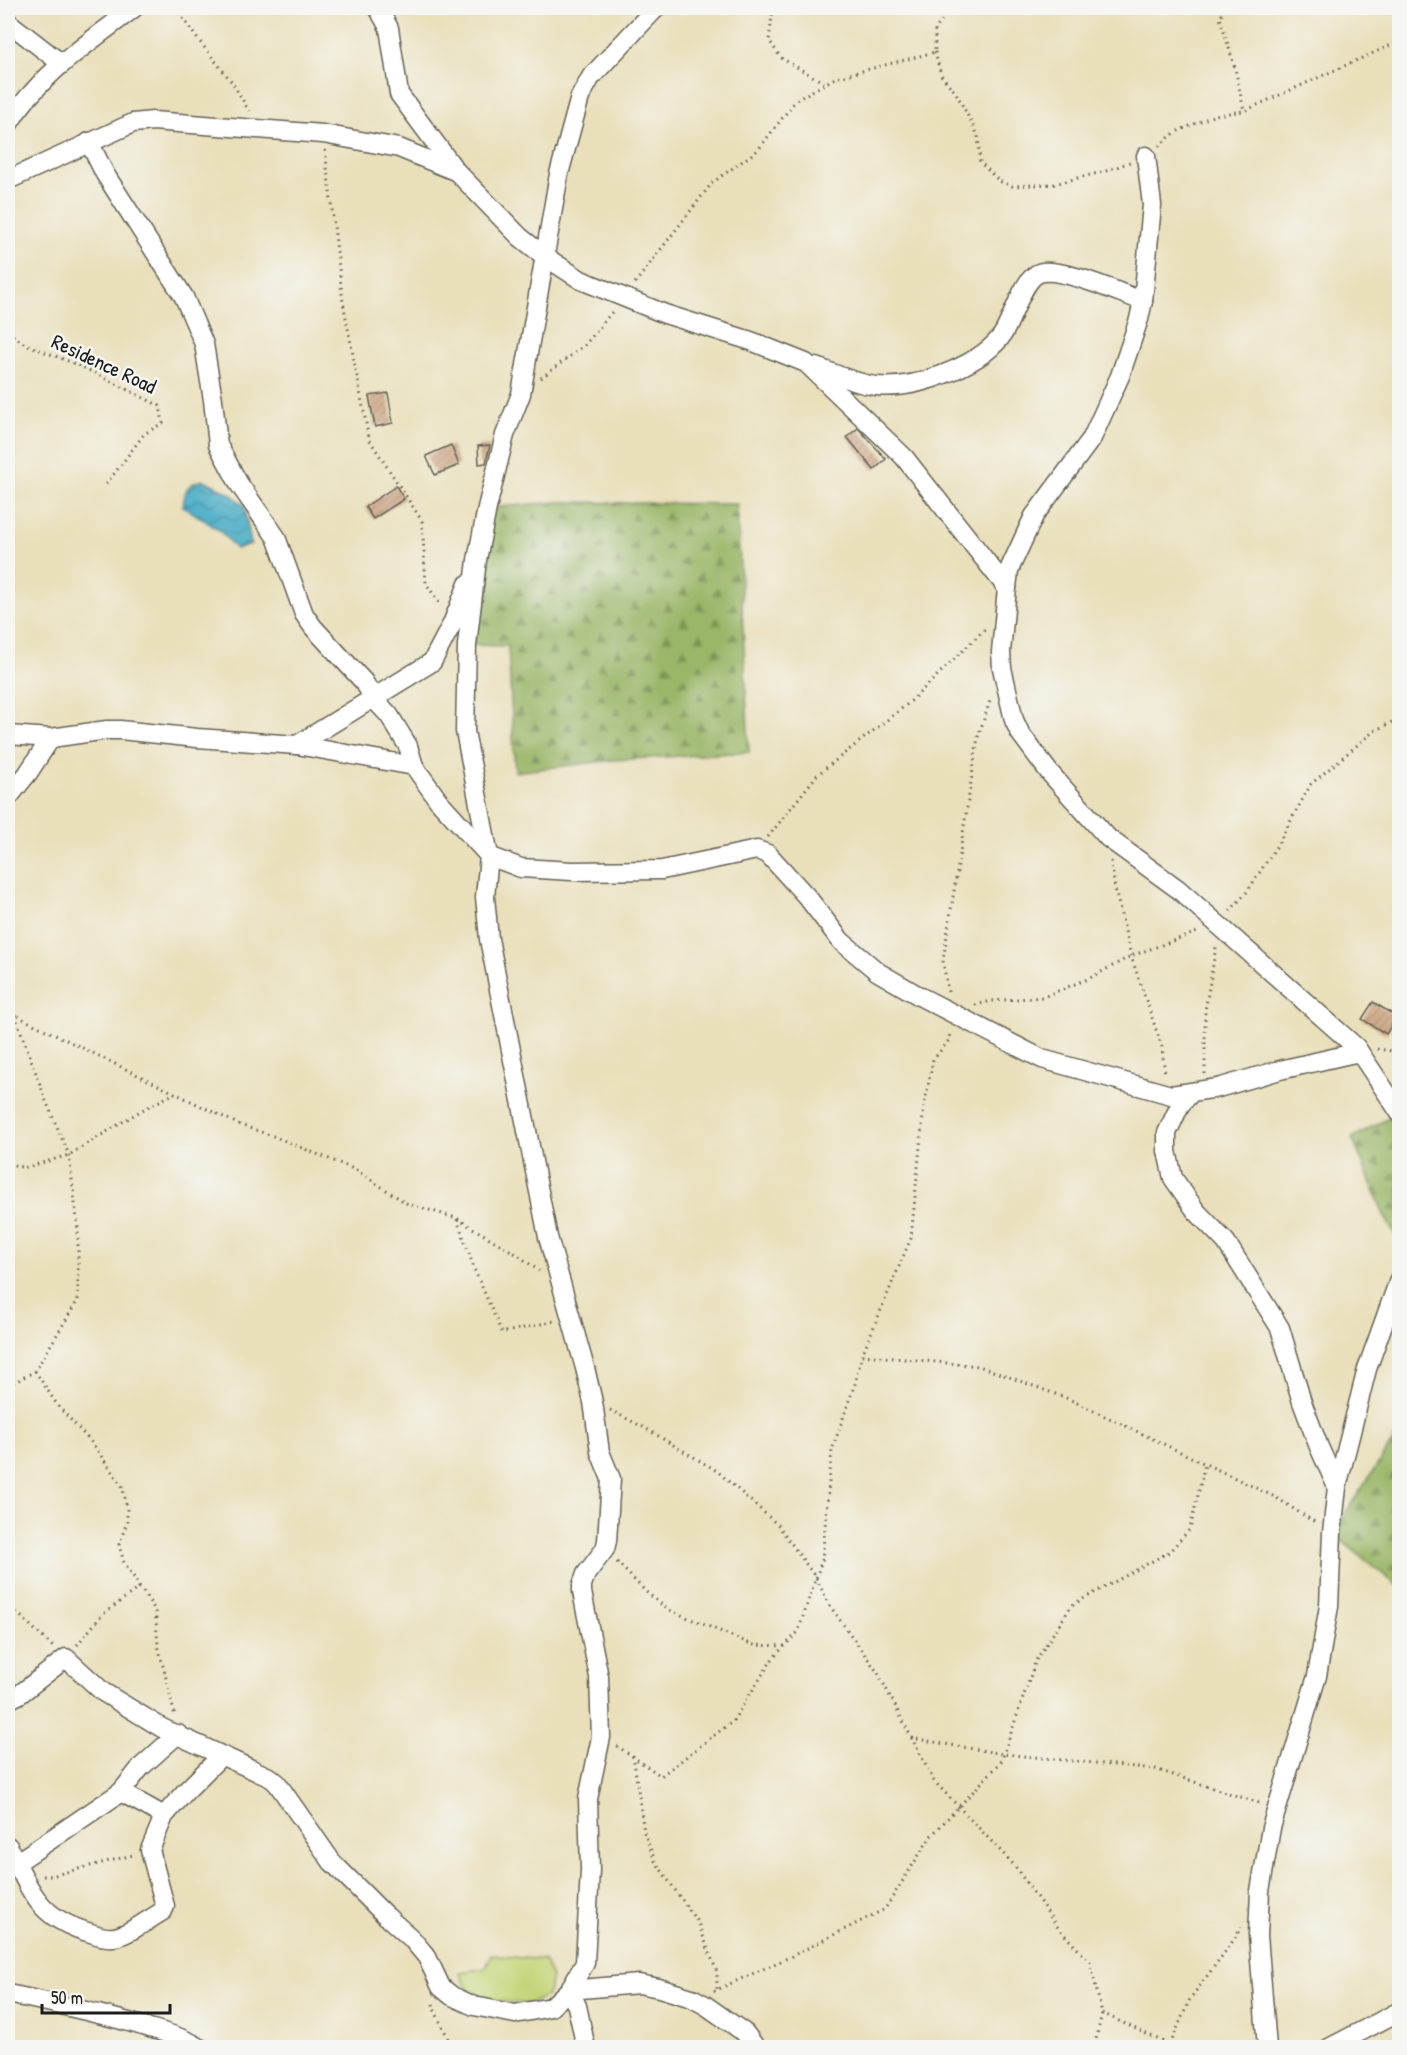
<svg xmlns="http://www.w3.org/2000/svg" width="1407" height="2055" font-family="'Patrick Hand',sans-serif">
<defs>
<pattern id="forest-firs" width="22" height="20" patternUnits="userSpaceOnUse" patternTransform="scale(1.5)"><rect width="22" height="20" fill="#9ab668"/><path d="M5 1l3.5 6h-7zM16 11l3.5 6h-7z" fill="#7d9355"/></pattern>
<pattern id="water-waves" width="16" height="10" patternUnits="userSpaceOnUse" patternTransform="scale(1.5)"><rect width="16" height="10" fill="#45abc5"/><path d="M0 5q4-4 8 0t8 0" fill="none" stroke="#398a9f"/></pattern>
<pattern id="building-hatch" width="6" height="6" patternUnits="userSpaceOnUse" patternTransform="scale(1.5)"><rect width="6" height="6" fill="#cca380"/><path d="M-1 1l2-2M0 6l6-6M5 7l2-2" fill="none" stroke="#a58468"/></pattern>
</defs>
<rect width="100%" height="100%" fill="#f6f6f2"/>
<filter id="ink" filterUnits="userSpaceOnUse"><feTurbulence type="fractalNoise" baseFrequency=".0167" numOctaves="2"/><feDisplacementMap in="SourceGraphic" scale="12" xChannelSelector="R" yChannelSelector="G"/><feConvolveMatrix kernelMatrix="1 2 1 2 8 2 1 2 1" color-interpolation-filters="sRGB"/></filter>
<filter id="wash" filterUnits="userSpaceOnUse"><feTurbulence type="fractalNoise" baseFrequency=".008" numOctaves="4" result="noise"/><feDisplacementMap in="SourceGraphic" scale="24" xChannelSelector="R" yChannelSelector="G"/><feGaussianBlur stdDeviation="1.35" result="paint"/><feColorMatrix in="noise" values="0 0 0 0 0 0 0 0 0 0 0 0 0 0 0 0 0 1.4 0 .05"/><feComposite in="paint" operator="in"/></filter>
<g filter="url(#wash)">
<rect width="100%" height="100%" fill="#e9dfba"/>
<polygon fill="#c3d578" stroke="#70784a" stroke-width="1.5" points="491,1955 544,1960 552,1977 547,1996 529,2004 479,1999 468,1989 459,1972 486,1968"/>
<g fill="url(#forest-firs)" stroke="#5b6942" stroke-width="1.5">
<polygon points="558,502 737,504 749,752 613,760 515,772 508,646 467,645 487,508"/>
<polygon points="1399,1112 1399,1242 1385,1217 1352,1138"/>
<polygon points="1399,1432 1399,1587 1332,1533"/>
</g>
<path fill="url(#water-waves)" stroke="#306470" stroke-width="1.5" d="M 204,480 L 229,493 L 244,505 L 251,544 L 236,549 L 220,531 L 183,506 C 185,489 187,483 204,480 Z"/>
<g id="blocks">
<g fill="url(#building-hatch)">
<polygon points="388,393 393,423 375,427 369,396"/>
<polygon points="858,428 886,459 874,470 847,437"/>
<polygon points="451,445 459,465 435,475 426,456"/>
<polygon points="490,445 486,463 479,464 478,446"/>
<polygon points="396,486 404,499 373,519 365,507"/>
<polygon points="1373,1002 1397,1017 1386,1034 1362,1019"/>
</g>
</g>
</g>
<g filter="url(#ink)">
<use href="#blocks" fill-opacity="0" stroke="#646053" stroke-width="1.5"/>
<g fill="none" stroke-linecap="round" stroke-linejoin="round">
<defs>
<g id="street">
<polyline points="378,8 389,28 399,94 456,171 520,237 544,256 581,280 665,314 751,341 806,363 904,457 1007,588 1001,652 1002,668 1014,720 1020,733 1049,772 1108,838 1178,889 1356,1047 1400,1113"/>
<polyline points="8,22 62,64"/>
<path d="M 8,125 C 37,76 90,42 134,8"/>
<polyline points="89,142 105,174 184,297 204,344 213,400 218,445 239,484 276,537 304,614 313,627 364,682 374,699 389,715 408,746 414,766"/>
<polyline points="8,180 133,123 153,121 323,134 399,148 455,171"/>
<path d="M 816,367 C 836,374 856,384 877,386 C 914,390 976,367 1000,338 C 1013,323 1022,274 1043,272 C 1066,269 1119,293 1143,301"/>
<polyline points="1007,588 1009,570 1034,516 1092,438 1120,376 1139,319 1143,301 1152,205 1146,156"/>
<polyline points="8,735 51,738 107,730 120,730 197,738 297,745 414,766 438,800 489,856 521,868 572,871 662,870 757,850 768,854 808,898 841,941 878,972 921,997 1042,1059 1171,1095 1218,1088 1280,1070 1359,1052"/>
<polyline points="297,745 432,662 452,624 468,584"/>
<polyline points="8,798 28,773 51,738"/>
<polyline points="1191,1093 1180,1105 1167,1133 1167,1151 1173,1178 1196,1211 1226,1242 1280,1328 1302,1402 1319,1447 1337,1487"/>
<polyline points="8,1700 20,1694 66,1658 103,1692 162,1728 271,1778 277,1783 332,1862 384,1914 411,1938 427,1957 441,1987 452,1996 474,2006 515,2014 551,2007 569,1990 639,1984 659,1988 692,1998 705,2005 745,2033 756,2048"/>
<polyline points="121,1792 164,1816"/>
<path d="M 8,1846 C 32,1892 37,1918 91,1933 C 99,1936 110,1939 119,1936 C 134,1931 149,1919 163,1911 L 165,1906 L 150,1850 L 164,1816 L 185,1792 L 221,1756"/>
<polyline points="16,1863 121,1792 141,1767 178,1734"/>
<path d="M 8,1994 C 53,2003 98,2013 143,2026 C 162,2032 183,2037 200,2048"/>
<polyline points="586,2048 577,2006 569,1990 585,1963 590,1870 588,1799 601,1737 599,1677 582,1592 582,1585 586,1574 605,1549 607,1541 611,1479 600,1452 593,1402 585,1368 548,1237 489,939 485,897 489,856 465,731 467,645 477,560 487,508 505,435 521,394 559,174 580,97 591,77 656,8"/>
<polyline points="1267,2048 1258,1935 1260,1891 1271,1828 1317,1676 1329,1606 1332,1533 1337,1487 1367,1369 1400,1277"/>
<polyline points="1329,2048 1400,2011"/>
</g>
</defs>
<use href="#street" stroke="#646053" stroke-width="21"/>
<g stroke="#646053" stroke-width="3" stroke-dasharray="1.5 4.5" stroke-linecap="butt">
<polyline points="176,8 196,37 232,82 249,111"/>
<polyline points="773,8 769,40 781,58 826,84"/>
<polyline points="1224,8 1220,18 1235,68 1244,111"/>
<polyline points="935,52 941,75 956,93 978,135 980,162 999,181 1012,186 1054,184 1106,171 1130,162"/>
<polyline points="1159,146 1176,132 1215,115 1244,111 1400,41"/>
<polyline points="325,150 343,302 369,439 422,521 426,583 441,606"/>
<polyline points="635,283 712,183 758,150 796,100 835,78 935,52 935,30 950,8"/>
<polyline points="8,332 25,344 78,365 160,406 163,423 144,434 105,486"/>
<polyline points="541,378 585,345 612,312"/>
<polyline points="768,837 817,775 910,702 985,629"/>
<polyline points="1111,861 1115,889 1131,956 1162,1047 1165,1075"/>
<polyline points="1230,911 1247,892 1278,844 1311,784 1374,731 1400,718"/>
<polyline points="948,992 943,961 978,737 991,698"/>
<polyline points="975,1005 991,1001 1043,997 1090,978 1131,956 1200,931"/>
<polyline points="8,1009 15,1015 240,1125 273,1136 356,1170 406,1203 456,1218 518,1255 539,1271"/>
<polyline points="1377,1049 1400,1052"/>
<polyline points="1205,1074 1205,1011 1216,947"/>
<polyline points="8,1163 24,1168 69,1155 142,1110 175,1093"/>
<polyline points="457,1219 475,1271 502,1333 554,1321"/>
<polyline points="862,1355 979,1366 1069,1399 1275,1497 1316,1523"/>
<polyline points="35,1371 58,1406 92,1443 122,1486 127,1508 127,1522 119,1545 124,1562 155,1610 158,1645 175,1716"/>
<polyline points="8,1386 35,1371 78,1300 78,1228 69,1155 46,1101 15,1015"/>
<polyline points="610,1410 645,1428 717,1471 778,1525 816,1578 830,1606 878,1673 934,1781 1014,1865 1059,1929 1090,1962 1102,2013 1094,2048"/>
<polyline points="617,1562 645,1591 667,1609 753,1645 785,1646"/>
<polyline points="8,1604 53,1647"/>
<polyline points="77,1645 102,1615 141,1586"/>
<polyline points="911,1738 1003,1754 1155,1769 1262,1804"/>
<polyline points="617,1746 661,1776 733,1721 773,1658 798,1632 822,1560 832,1450 855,1384 862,1355 911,1238 924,1106 933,1060 949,1040 950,1031"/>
<polyline points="633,1755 644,1832 655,1861 698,1923 717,1972 717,1992"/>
<polyline points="43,1876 51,1876 133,1855"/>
<polyline points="714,1991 792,1956 885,1909 931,1836 1001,1762 1036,1660 1072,1605 1169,1552 1190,1529 1205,1464"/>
<polyline points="433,2004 435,2011 453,2048"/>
<polyline points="1102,2013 1170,2045 1172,2048"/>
<polyline points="1170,2045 1190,1999 1233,1941 1241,1927"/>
</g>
<use href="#street" stroke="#fff" stroke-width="18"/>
</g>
</g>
<g text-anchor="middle" stroke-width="5" stroke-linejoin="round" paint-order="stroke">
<g font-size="21" fill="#1c1c1c" stroke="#f6f6f2">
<text transform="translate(104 364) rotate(25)" y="7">Residence Road</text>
</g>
</g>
<rect width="1407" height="2055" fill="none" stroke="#f6f6f2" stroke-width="30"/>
<path d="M42 2004v9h128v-9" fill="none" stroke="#1c1c1c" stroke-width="3"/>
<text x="51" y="2004" font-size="18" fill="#1c1c1c" stroke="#f6f6f2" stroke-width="4.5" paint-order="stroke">50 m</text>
</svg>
